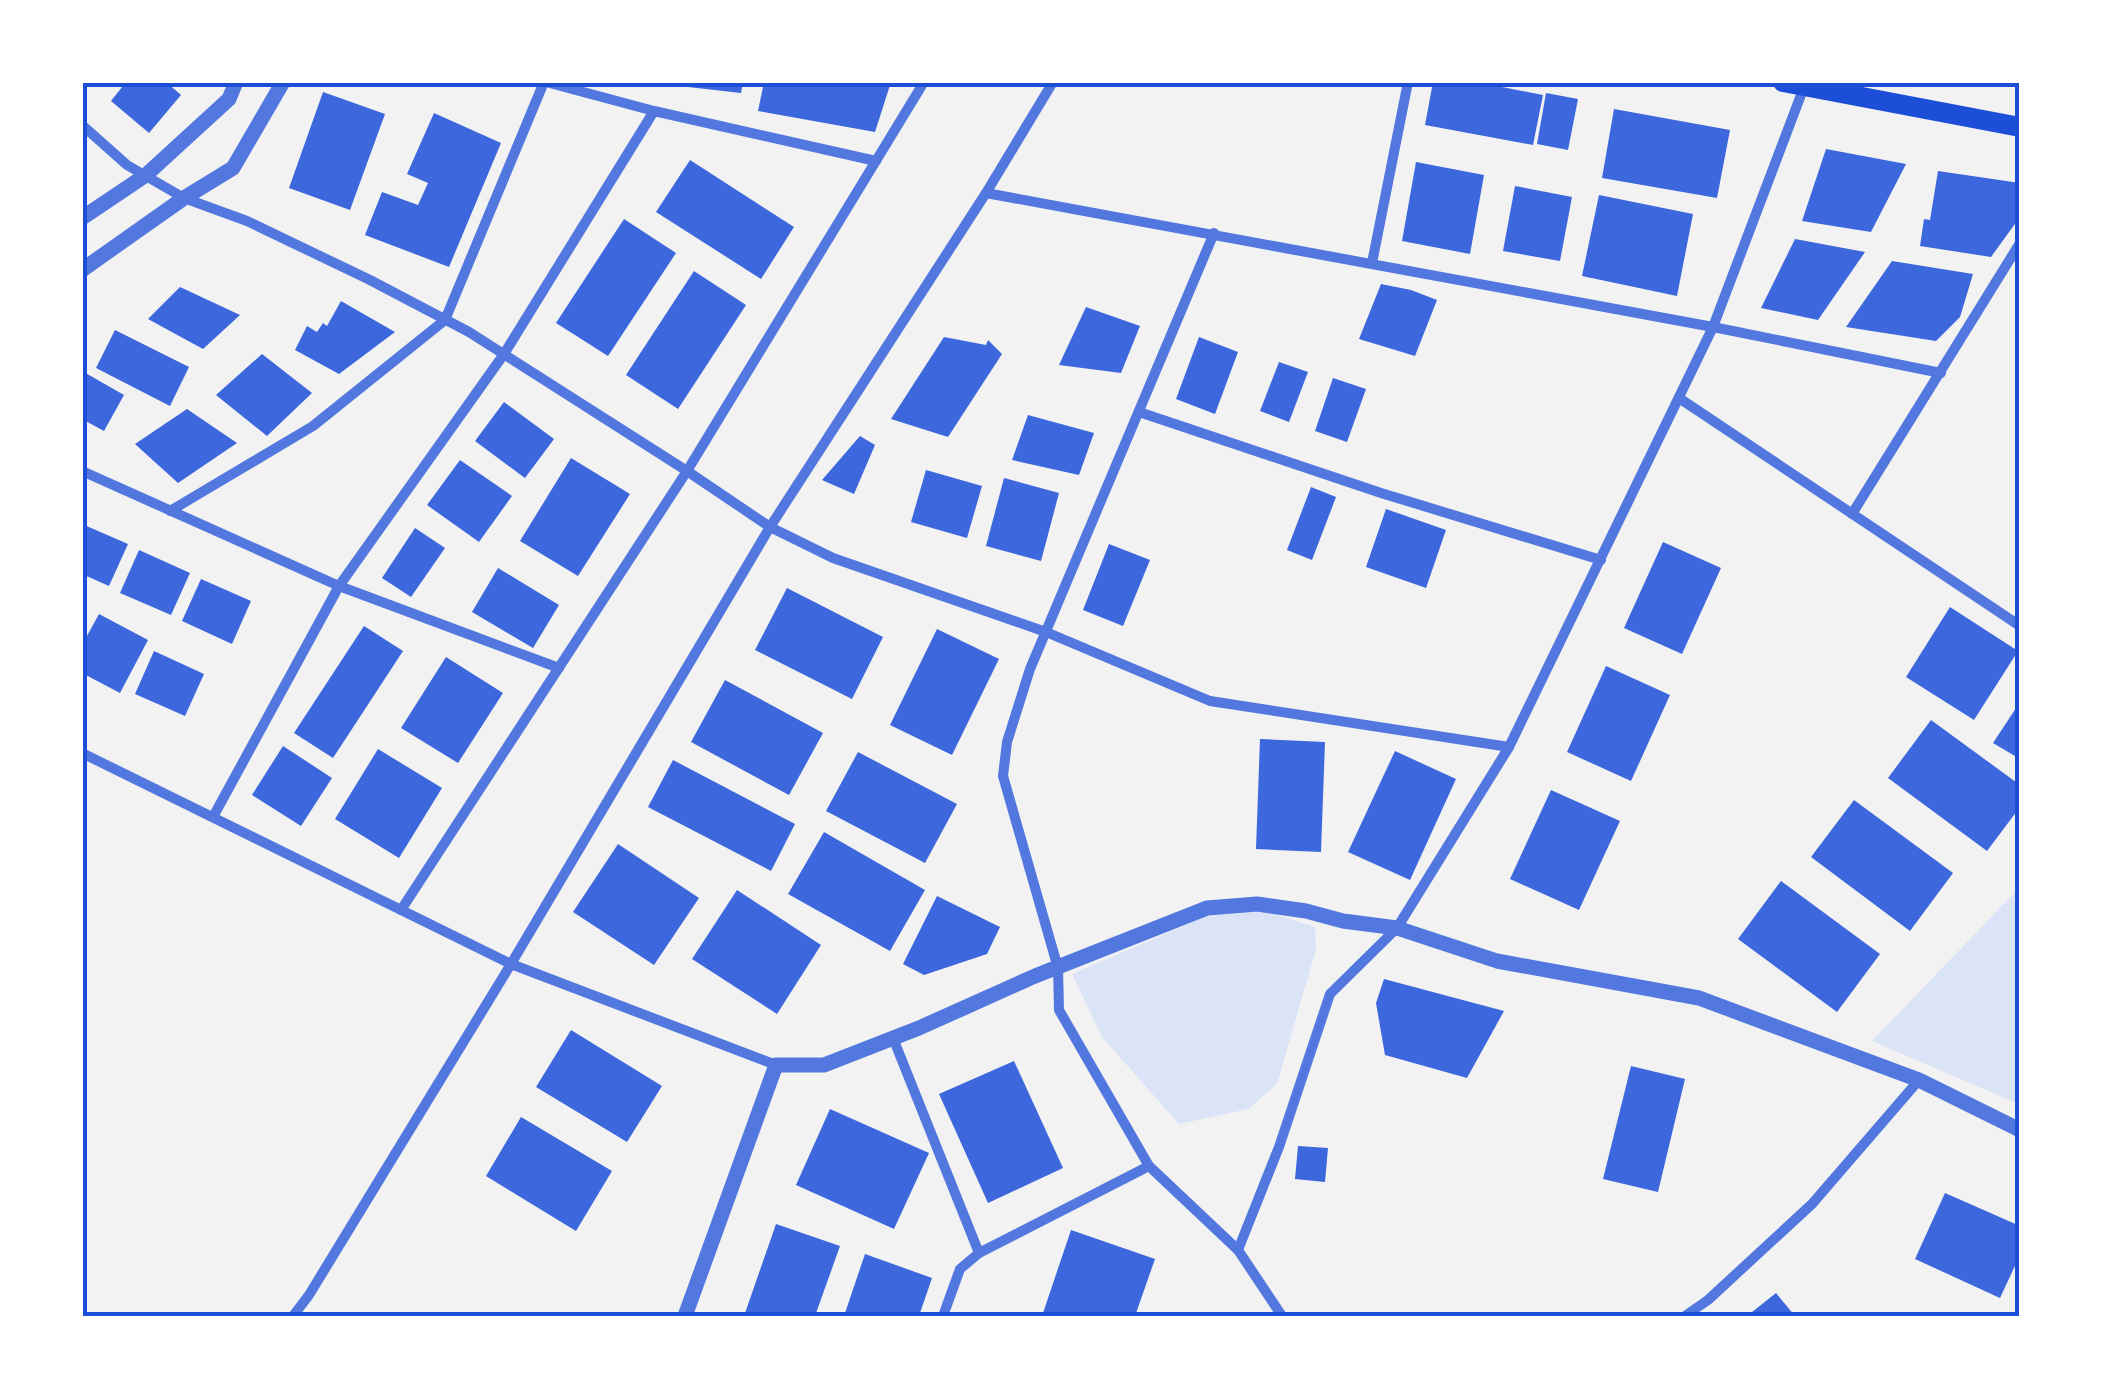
<svg xmlns="http://www.w3.org/2000/svg" width="2102" height="1399" font-family="'Fira Sans',sans-serif">
<rect width="100%" height="100%" fill="#f2f2f2"/>
<g fill="#dbe4f7">
<polygon points="2019,888 2019,1104 1872,1041"/>
<polygon points="1260,910 1315,927 1316,949 1277,1084 1248,1109 1179,1124 1102,1037 1072,974 1209,915"/>
</g>
<g fill="#3d67dc">
<polygon points="126,82 166,82 181,95 149,133 111,101"/>
<polygon points="670,82 743,82 741,93 670,85"/>
<polygon points="764,82 891,82 875,132 758,111"/>
<polygon points="1433,82 1477,82 1543,95 1533,145 1425,125"/>
<polygon points="323,92 385,114 350,210 289,188"/>
<polygon points="1546,93 1578,99 1568,150 1537,144"/>
<polygon points="1614,109 1730,130 1717,198 1602,178"/>
<polygon points="434,113 501,143 449,267 365,235 382,192 418,205 428,183 407,174"/>
<polygon points="1826,149 1906,164 1871,232 1802,221"/>
<polygon points="690,160 794,227 761,279 656,212"/>
<polygon points="1416,162 1484,175 1470,254 1402,241"/>
<polygon points="1938,171 2020,183 2020,217 1991,257 1920,246 1924,219 1930,220"/>
<polygon points="1515,186 1572,197 1560,261 1503,251"/>
<polygon points="1599,195 1693,214 1677,296 1582,276"/>
<polygon points="624,219 676,253 608,356 556,323"/>
<polygon points="1795,239 1865,252 1818,320 1761,308"/>
<polygon points="1892,261 1973,274 1960,317 1936,341 1846,327"/>
<polygon points="694,271 746,305 678,409 626,375"/>
<polygon points="1381,284 1411,290 1437,300 1415,356 1359,339"/>
<polygon points="180,287 240,315 203,349 148,319"/>
<polygon points="341,301 395,332 339,374 295,350 307,326 317,332 323,323 327,326"/>
<polygon points="1086,307 1140,326 1121,373 1059,365"/>
<polygon points="115,330 189,367 170,406 96,368"/>
<polygon points="944,337 986,345 988,340 1002,354 948,437 891,419"/>
<polygon points="1199,337 1238,352 1215,414 1176,399"/>
<polygon points="262,354 312,393 267,436 216,395"/>
<polygon points="1279,362 1308,372 1289,422 1260,411"/>
<polygon points="82,371 124,395 104,431 82,419"/>
<polygon points="1333,378 1366,389 1347,442 1315,431"/>
<polygon points="504,402 554,439 525,478 475,441"/>
<polygon points="187,409 237,443 178,483 135,444"/>
<polygon points="1028,415 1094,433 1079,475 1012,460"/>
<polygon points="860,436 875,445 854,494 822,480"/>
<polygon points="571,458 630,494 578,576 520,541"/>
<polygon points="460,460 512,496 479,542 427,505"/>
<polygon points="926,470 982,486 967,538 911,522"/>
<polygon points="1004,478 1059,493 1041,561 986,546"/>
<polygon points="1311,487 1336,497 1312,560 1287,550"/>
<polygon points="1386,509 1446,530 1426,588 1366,567"/>
<polygon points="82,524 128,544 109,586 82,574"/>
<polygon points="415,528 445,548 411,597 382,578"/>
<polygon points="1663,542 1721,568 1682,654 1624,628"/>
<polygon points="1109,544 1150,560 1123,626 1083,610"/>
<polygon points="139,550 190,573 171,615 120,593"/>
<polygon points="498,568 559,605 533,648 472,612"/>
<polygon points="201,579 251,601 232,644 182,621"/>
<polygon points="787,588 883,637 852,699 755,650"/>
<polygon points="1950,607 2018,651 1974,720 1906,677"/>
<polygon points="99,614 148,640 120,693 82,673 82,645"/>
<polygon points="364,626 403,651 333,758 294,733"/>
<polygon points="937,629 999,659 952,755 890,725"/>
<polygon points="154,651 204,674 185,716 135,694"/>
<polygon points="446,657 503,693 458,763 401,728"/>
<polygon points="1606,666 1670,695 1631,781 1567,752"/>
<polygon points="725,680 823,733 789,795 691,742"/>
<polygon points="2020,702 2020,759 1993,743"/>
<polygon points="1931,720 2020,785 2020,807 1987,851 1888,778"/>
<polygon points="1260,739 1325,742 1321,852 1256,849"/>
<polygon points="283,746 332,778 301,826 252,795"/>
<polygon points="378,749 442,788 399,858 335,819"/>
<polygon points="1395,751 1456,779 1410,880 1348,852"/>
<polygon points="858,752 957,804 925,863 826,811"/>
<polygon points="673,760 795,824 771,871 648,807"/>
<polygon points="1551,790 1620,821 1579,910 1510,879"/>
<polygon points="1854,800 1953,873 1910,931 1811,857"/>
<polygon points="824,832 925,890 890,951 788,894"/>
<polygon points="618,844 699,898 654,965 573,912"/>
<polygon points="1781,881 1880,954 1837,1012 1738,939"/>
<polygon points="737,890 821,945 777,1014 692,959"/>
<polygon points="937,896 1000,927 987,954 924,975 903,964"/>
<polygon points="1384,979 1504,1011 1467,1078 1385,1055 1376,1003"/>
<polygon points="571,1030 662,1086 627,1142 536,1087"/>
<polygon points="1014,1061 1063,1168 988,1203 939,1094"/>
<polygon points="1631,1066 1685,1079 1658,1192 1603,1179"/>
<polygon points="830,1109 929,1153 894,1229 796,1185"/>
<polygon points="521,1117 612,1171 576,1231 486,1176"/>
<polygon points="1298,1146 1328,1148 1325,1182 1295,1179"/>
<polygon points="1945,1193 2020,1226 2020,1255 2000,1298 1915,1259"/>
<polygon points="776,1224 840,1246 815,1316 744,1316"/>
<polygon points="1071,1230 1155,1259 1135,1316 1042,1316"/>
<polygon points="865,1254 932,1278 919,1316 844,1316"/>
<polygon points="1776,1293 1795,1316 1747,1316"/>
</g>
<g fill="none" stroke-linecap="round" stroke-linejoin="round">
<g stroke="#5277de" stroke-width="10">
<polyline points="546,82 654,111 876,161"/>
<polyline points="82,125 127,165 184,198 247,221 370,280 469,332 687,471 770,527 833,558 1046,632 1210,701 1509,747"/>
<polyline points="986,193 1713,327 1941,373"/>
<polyline points="1214,233 1030,669 1007,742 1003,776 1058,968 1059,1010 1149,1166 1238,1250 1282,1316"/>
<polyline points="1372,263 1408,82"/>
<polyline points="1679,398 2020,626"/>
<polyline points="1139,412 1381,493 1601,560"/>
<polyline points="82,471 339,586 559,668"/>
<polyline points="170,511 313,426 445,320 544,82"/>
<polyline points="1852,514 2020,243"/>
<polyline points="82,753 511,964 776,1065"/>
<polyline points="213,817 339,586 504,354 654,111"/>
<polyline points="401,910 687,471 924,82"/>
<polyline points="893,1038 979,1253"/>
<polyline points="1238,1250 1279,1147 1330,994 1397,928 1509,747 1713,327 1804,87"/>
<polyline points="293,1316 309,1295 511,964 770,527 986,193 1053,82"/>
<polyline points="943,1316 960,1269 979,1253 1149,1166"/>
<polyline points="1685,1316 1708,1300 1812,1204 1919,1080"/>
</g>
<g stroke="#5277de" stroke-width="15">
<polyline points="82,218 146,175 229,99 236,82"/>
<polyline points="82,270 184,198 233,168 283,82"/>
<polyline points="685,1316 776,1065 824,1065 919,1028 1035,976 1207,908 1257,904 1306,911 1343,921 1397,928 1497,961 1699,998 1919,1080 2020,1130"/>
</g>
<polyline stroke="#1d4ed8" stroke-width="20" points="1783,82 2020,127"/>
</g>
<rect width="2102" height="1399" fill="none" stroke="#ffffff" stroke-width="170"/>
<rect x="85" y="85" width="1932" height="1229" fill="none" stroke="#1d4ed8" stroke-width="4"/>
</svg>
